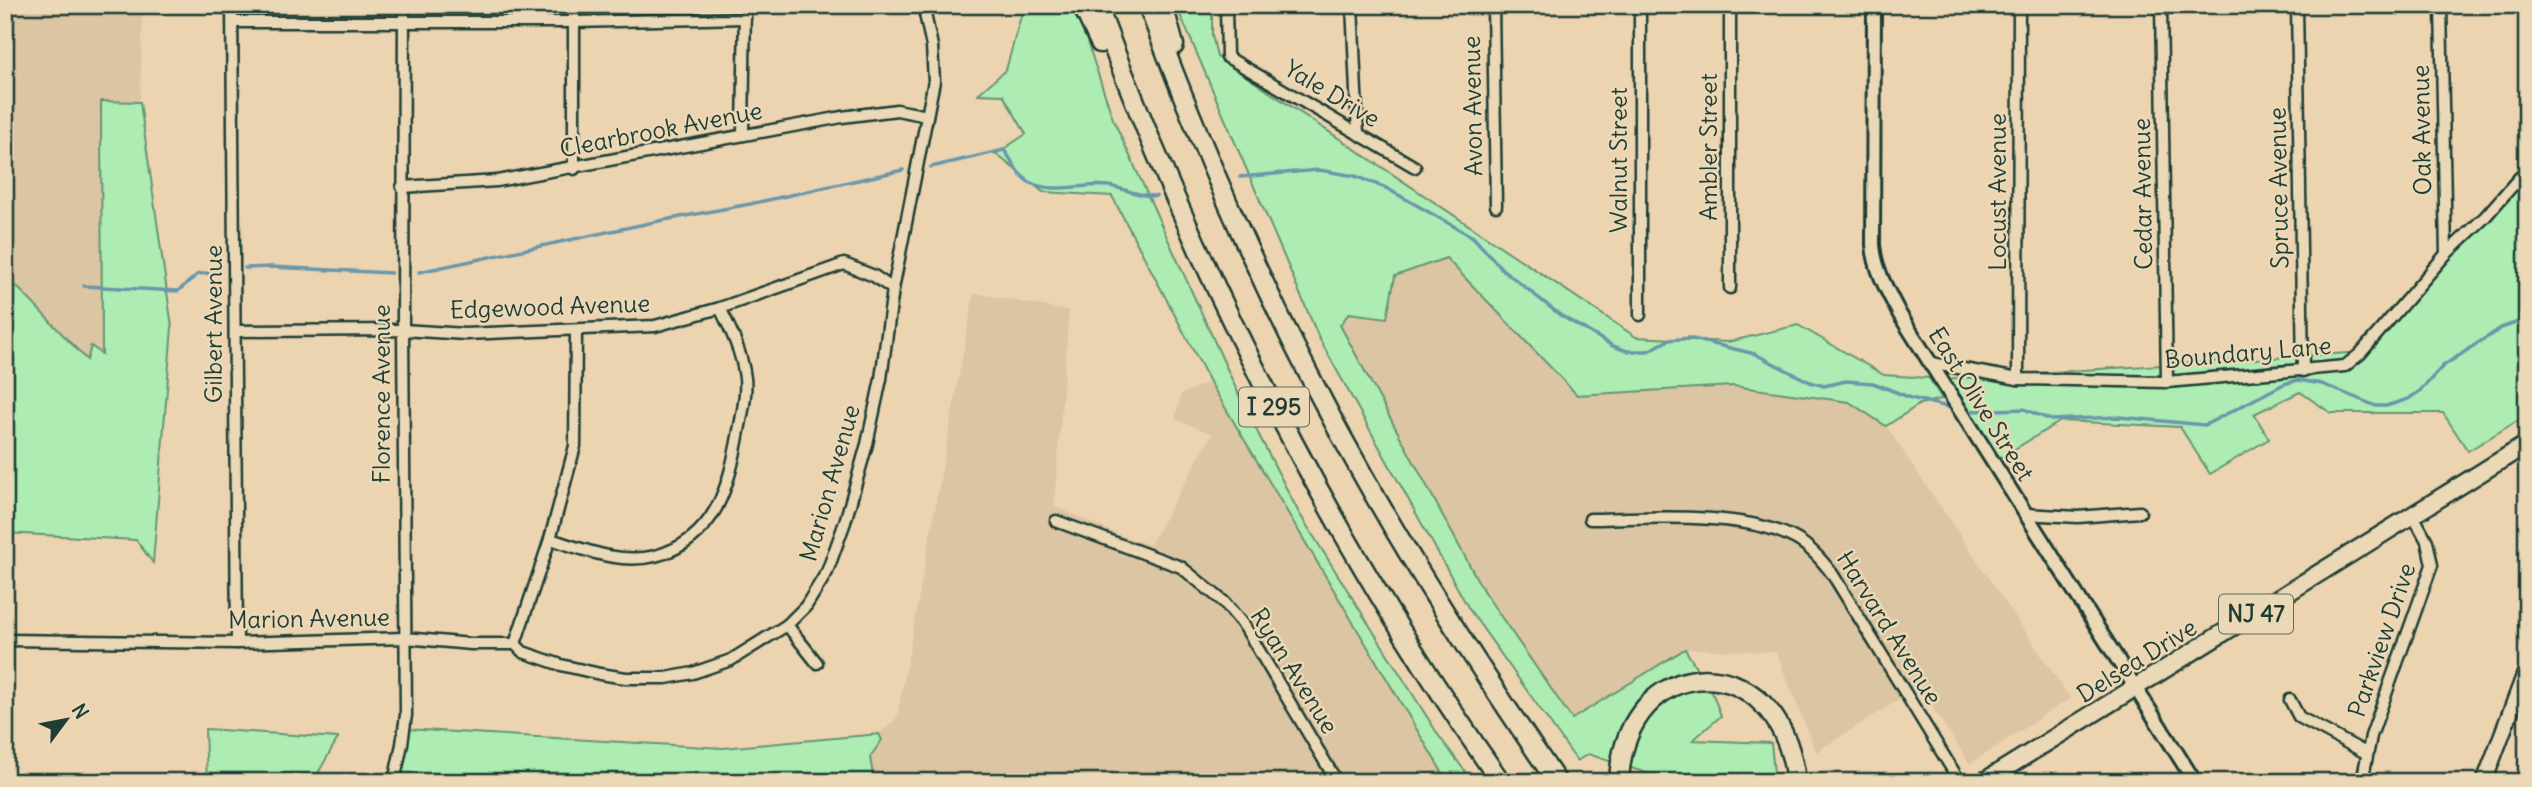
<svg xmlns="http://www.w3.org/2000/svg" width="2532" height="787" font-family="Delius,sans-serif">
<rect width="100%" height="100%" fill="#edd4b0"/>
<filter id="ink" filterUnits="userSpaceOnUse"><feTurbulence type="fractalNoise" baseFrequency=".0143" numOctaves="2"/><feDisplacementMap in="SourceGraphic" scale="14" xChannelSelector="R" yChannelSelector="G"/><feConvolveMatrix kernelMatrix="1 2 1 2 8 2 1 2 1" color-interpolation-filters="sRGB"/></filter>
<g filter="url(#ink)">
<g fill="#dcc5a2">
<polygon points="5,5 143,5 140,102 101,101 102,355 88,361 5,274"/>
<polygon points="1446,258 1577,395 1733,386 1849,402 1886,426 2070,698 1970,764 1919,687 1816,752 1776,652 1685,649 1572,720 1484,592 1340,325 1349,312 1395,276"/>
<polygon points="974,293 1069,311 1054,506 1117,534 1150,545 1212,434 1175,419 1181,394 1210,382 1448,782 874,782 870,757 882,740 879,734 897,718"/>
</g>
<g fill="#adecb3" stroke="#669474" stroke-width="2">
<polygon points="1024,5 1075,5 1113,119 1244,406 1299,513 1439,736 1473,782 1448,782 1210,382 1112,196 1043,192 996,154 1026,134 1003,95 978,94 1006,70"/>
<polygon points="1176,5 1212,5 1212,35 1217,57 1636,337 1728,342 1798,325 1884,375 1929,378 1942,399 1920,404 1886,426 1849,402 1733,386 1577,395 1446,258 1395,276 1387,318 1349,313 1340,325 1484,592 1572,719 1685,649 1714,697 1721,716 1693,740 1771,743 1775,782 1716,782 1708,774 1659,777 1588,754 1577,761 1469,609 1319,338"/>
<polygon points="101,101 140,102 172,327 153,563 136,540 5,533 5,274 87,360 91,346 102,354"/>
<polygon points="2527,158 2527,415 2468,451 2443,413 2331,413 2300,392 2254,414 2269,439 2210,474 2180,427 2061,421 1995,461 1944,379 2365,352"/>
<polygon points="205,729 206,729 338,738 313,782 207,782"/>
<polygon points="406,729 723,748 879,734 882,740 870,757 874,782 393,782"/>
</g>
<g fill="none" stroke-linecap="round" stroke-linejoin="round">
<g stroke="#6997ab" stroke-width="3.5">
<path d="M 931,167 L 1004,150 C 1014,162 1017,177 1031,183 C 1054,194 1084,183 1108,186 C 1124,188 1140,197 1156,196"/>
<polyline points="1240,177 1319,170 1355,176 1386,188 1473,237 1502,269 1560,315 1613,346 1627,351 1648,351 1669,340 1689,338 1755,354 1810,382 1824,386 1846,381 1873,383 1911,398 1948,407"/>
<polyline points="245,268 271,267 391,273"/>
<polyline points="419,272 659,221 750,204 903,170"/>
<polyline points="84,286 178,291 198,274 220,272"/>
<polyline points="1970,411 2024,409 2051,420 2119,417 2205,425 2284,384 2298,380 2322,384 2376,406 2386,406 2408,399 2420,391 2443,366 2501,328 2527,319"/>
</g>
<defs>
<g id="minor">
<polyline points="232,5 237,643"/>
<polyline points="1226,5 1227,57 1415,167"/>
<polyline points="1352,5 1358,134"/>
<polyline points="1493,5 1496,206"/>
<polyline points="1640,5 1640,315"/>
<polyline points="1730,5 1730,288"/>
<polyline points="2161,5 2167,382"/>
<polyline points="2297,5 2303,371"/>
<polyline points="2441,5 2446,254"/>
<polyline points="233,22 574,22 745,18"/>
<polyline points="743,135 745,5"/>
<polyline points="574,169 574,5"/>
<polyline points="402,187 497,181 842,117 897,110 927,116"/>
<polyline points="235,331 403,330 465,334 655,326 720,308 844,264 874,276 893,289"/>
<polyline points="1931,363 2018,379 2167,382 2345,366 2360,354 2446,254 2485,217 2527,169"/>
<polyline points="2018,379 2019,5"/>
<polyline points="2025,514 2078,517 2140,512"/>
<path d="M 1590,519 C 1647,518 1743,511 1794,538 C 1810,546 1822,560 1833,575 L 1960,782"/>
<polyline points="1056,521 1181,567 1224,602 1245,627 1337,782"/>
<path d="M 550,539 C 583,549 620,565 655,556 C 716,540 729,486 739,431 C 742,414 747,396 745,378 C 742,353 731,330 720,308"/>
<polyline points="787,625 817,663"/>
<polyline points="5,640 237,643 405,638 471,644 515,644 523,652 561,665 600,674 626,678 666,678 693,673 731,660 787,625 806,606 827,572 845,522 867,444 881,379 893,289 934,81 932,46 923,5"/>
<polyline points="515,644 550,539 575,446 576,331"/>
<polyline points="2290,700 2299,717 2366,753"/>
<polyline points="394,782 402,744 406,715 403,330 404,5"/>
<polyline points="2362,782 2371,736 2432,565 2427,541 2413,515"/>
</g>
<path id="tertiary" d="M 1874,5 L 1873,245 C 1875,270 1888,292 1900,315 L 2195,782"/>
<polyline id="secondary" points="2484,782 2527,668"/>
<polyline id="primary" points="1983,782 2527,444"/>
<g id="motorway">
<polyline points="1082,5 1100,43"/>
<path d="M 1097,5 C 1200,279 1332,542 1501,782"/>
<path d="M 1148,5 C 1208,167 1279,327 1364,477 C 1423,582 1489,683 1557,782"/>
<polyline points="1163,5 1174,45"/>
<path d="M 1619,782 C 1624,649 1781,641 1796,782"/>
</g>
</defs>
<use href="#minor" stroke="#1f3d34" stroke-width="15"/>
<use href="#tertiary" stroke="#1f3d34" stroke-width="18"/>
<use href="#secondary" stroke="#1f3d34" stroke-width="19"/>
<use href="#primary" stroke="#1f3d34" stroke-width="21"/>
<use href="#motorway" stroke="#1f3d34" stroke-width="23"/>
<use href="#minor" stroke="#ebd8b6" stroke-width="10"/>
<use href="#tertiary" stroke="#ebd8b6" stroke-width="12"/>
<use href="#secondary" stroke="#ebd8b6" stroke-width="14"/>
<use href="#primary" stroke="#ebd8b6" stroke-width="16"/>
<use href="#motorway" stroke="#ebd8b6" stroke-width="18"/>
</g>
</g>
<g text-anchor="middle" stroke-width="5" stroke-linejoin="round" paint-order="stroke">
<g fill="#ebd8b6" stroke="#5c6c5b" stroke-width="2">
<rect x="1239" y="387.5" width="70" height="39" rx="5"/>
<rect x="2219" y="594.5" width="74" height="39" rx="5"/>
</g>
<g font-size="23" font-weight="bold" fill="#1f3d34">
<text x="1274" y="415">I 295</text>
<text x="2256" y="622">NJ 47</text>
</g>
<g font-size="24" fill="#1f3d34" stroke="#ebd8b6">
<text transform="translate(1332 94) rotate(31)" y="8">Yale Drive</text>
<text transform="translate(1473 106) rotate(-91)" y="8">Avon Avenue</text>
<text transform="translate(661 130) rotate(-11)" y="8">Clearbrook Avenue</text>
<text transform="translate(2422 130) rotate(-91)" y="8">Oak Avenue</text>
<text transform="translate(1709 147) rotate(-90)" y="8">Ambler Street</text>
<text transform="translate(1619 160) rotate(-90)" y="8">Walnut Street</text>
<text transform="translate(2279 188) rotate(-91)" y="8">Spruce Avenue</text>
<text transform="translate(1998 192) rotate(-90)" y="8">Locust Avenue</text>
<text transform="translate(2143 194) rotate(-91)" y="8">Cedar Avenue</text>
<text transform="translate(550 307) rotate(-2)" y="8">Edgewood Avenue</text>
<text transform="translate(214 324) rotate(-90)" y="8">Gilbert Avenue</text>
<text transform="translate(2248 353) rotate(-5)" y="8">Boundary Lane</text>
<text transform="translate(382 394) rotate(-90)" y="8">Florence Avenue</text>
<text transform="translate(1981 404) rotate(58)" y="8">East Olive Street</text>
<text transform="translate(830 483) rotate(-74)" y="8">Marion Avenue</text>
<text transform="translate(309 619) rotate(-1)" y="8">Marion Avenue</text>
<text transform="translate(1889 628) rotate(58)" y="8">Harvard Avenue</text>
<text transform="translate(2382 640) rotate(-71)" y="8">Parkview Drive</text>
<text transform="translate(2137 661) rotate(-32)" y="8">Delsea Drive</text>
<text transform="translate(1294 671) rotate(58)" y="8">Ryan Avenue</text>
</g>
</g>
<rect width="2532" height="787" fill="none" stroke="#ebd8b6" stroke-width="28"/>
<rect x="14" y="14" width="2504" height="759" fill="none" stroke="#1f3d34" stroke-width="2.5" filter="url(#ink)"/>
<g transform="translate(66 720) rotate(58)" stroke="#ebd8b6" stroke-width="5" paint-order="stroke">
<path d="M0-5L12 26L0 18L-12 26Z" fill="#1f3d34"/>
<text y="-10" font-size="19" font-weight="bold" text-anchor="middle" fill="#1f3d34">N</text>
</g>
</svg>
